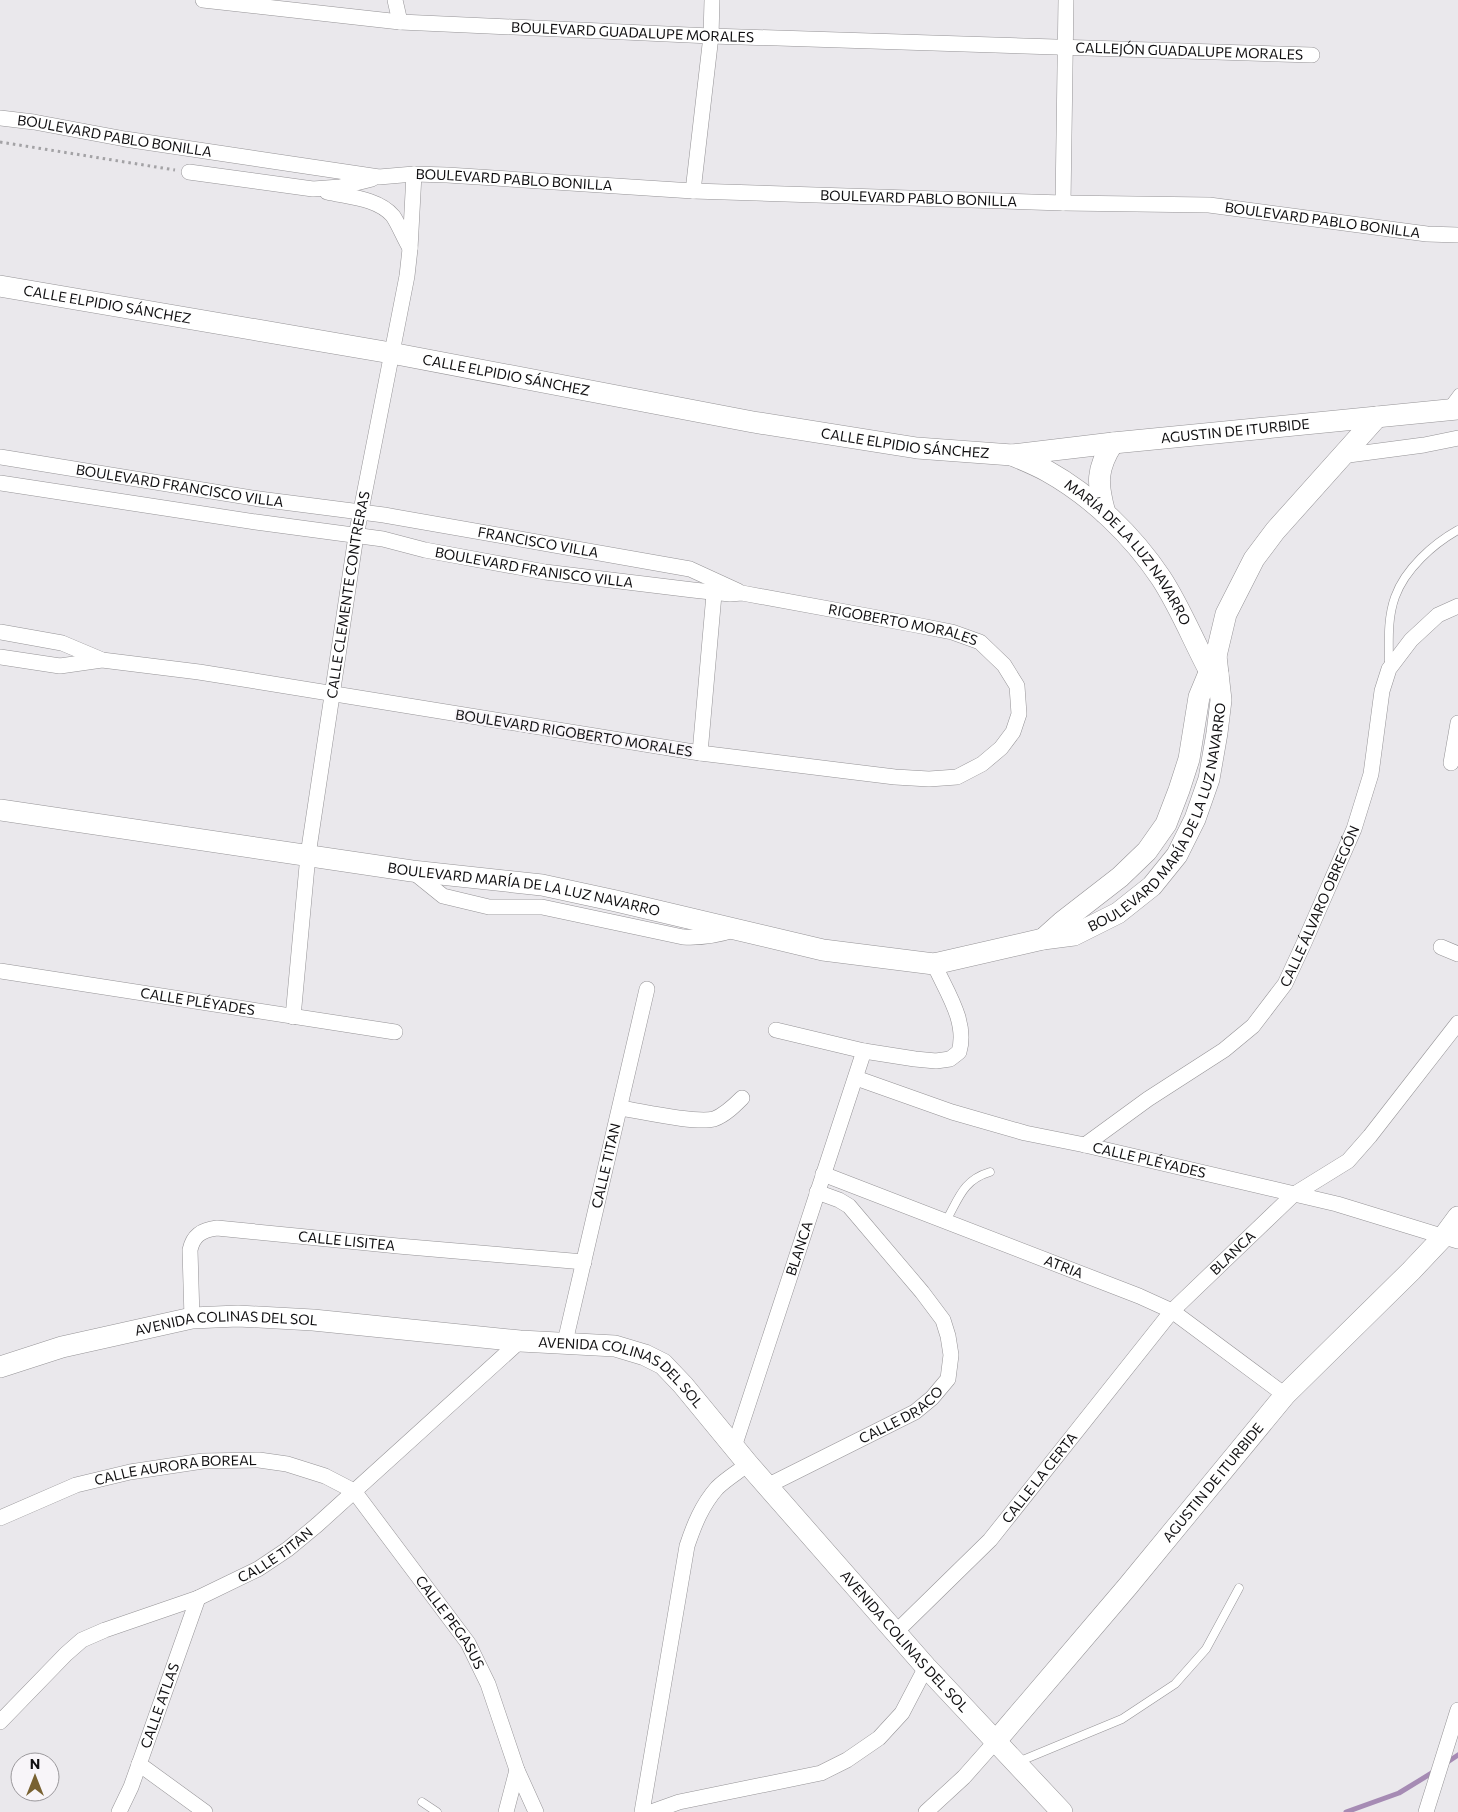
<svg xmlns="http://www.w3.org/2000/svg" width="1458" height="1812" font-family="Commissioner,sans-serif">
<rect width="100%" height="100%" fill="#eae8ec"/>
<g fill="none" stroke-linecap="round" stroke-linejoin="round">
<g stroke="#a68bb4" stroke-width="5">
<polyline points="1446,1763 1458,1755"/>
<polyline points="1346,1812 1399,1793 1435,1771"/>
</g>
<defs>
<g id="lane">
<polyline points="1449,405 1458,393"/>
<path d="M 1389,666 C 1389,643 1387,619 1395,597 C 1405,569 1433,544 1458,530"/>
<path d="M 946,1221 C 959,1198 963,1180 990,1172"/>
<polyline points="1018,1762 1122,1719 1175,1684 1206,1649 1239,1588"/>
<polyline points="422,1802 437,1812"/>
</g>
<g id="street">
<path id="s1" d="M 203,0 L 400,22 L 711,36 L 1312,55"/>
<polyline points="395,0 400,22"/>
<path id="s2" d="M 0,118 L 34,122 L 125,139 L 379,177 L 414,174 L 447,175 L 693,191 L 1063,203 L 1209,205 L 1427,234 L 1458,235"/>
<polyline points="189,172 313,189 340,187 372,179"/>
<polyline points="693,191 711,36 712,0"/>
<path d="M 327,192 C 348,197 378,198 393,216 C 399,225 404,238 410,248"/>
<polyline points="1063,203 1066,0"/>
<polyline points="1341,456 1424,445 1458,438"/>
<path id="s3" d="M 0,457 L 259,499 L 384,515 L 690,569 L 738,591"/>
<path id="s4" d="M 0,483 L 256,522 L 383,539 L 425,550 L 545,572 L 693,590 L 730,594 L 742,593 L 911,624 L 952,632 L 980,642 L 1004,665 L 1017,686 L 1019,714 L 1013,732 L 1001,748 L 982,764 L 957,777 L 929,779 L 895,777 L 700,753 L 199,672 L 102,660 L 60,666 L 0,657"/>
<polyline points="0,632 62,643 100,659"/>
<polyline points="700,753 715,583"/>
<polyline points="1451,763 1458,723"/>
<path d="M 412,871 L 443,896 L 489,907 L 542,907 L 683,937 C 702,938 716,936 734,930"/>
<polyline points="1441,947 1458,954"/>
<path id="s5" d="M 0,971 L 395,1032"/>
<path id="s6" d="M 293,1017 L 308,855 L 356,536 L 407,276 L 410,249 L 414,174"/>
<path d="M 776,1030 L 864,1051 L 915,1059 L 936,1061 L 950,1059 L 959,1052 C 968,1022 946,991 934,964"/>
<path id="s7" d="M 856,1078 L 952,1112 L 1025,1133 L 1085,1145 L 1337,1204 L 1458,1241"/>
<path d="M 620,1108 C 641,1111 695,1124 714,1119 C 725,1115 734,1106 742,1098"/>
<path id="s8" d="M 1085,1145 L 1148,1099 L 1224,1050 L 1253,1026 L 1285,984 L 1304,943 L 1354,829 L 1371,774 L 1382,691 L 1389,669 L 1411,640 L 1438,615 L 1458,606"/>
<path id="s9" d="M 823,1174 L 1139,1296 L 1172,1311 L 1285,1395"/>
<path id="s10" d="M 192,1318 L 190,1250 C 193,1236 201,1230 217,1228 L 398,1246 L 584,1262"/>
<path id="s11" d="M 565,1342 L 647,989"/>
<path id="s12" d="M 734,1447 L 864,1051"/>
<path id="s13" d="M 767,1486 L 915,1412 L 932,1398 L 948,1379 L 951,1355 L 948,1336 L 943,1320 L 922,1292 L 849,1206 L 839,1200 L 817,1192"/>
<path id="s14" d="M 0,1518 L 76,1485 L 130,1472 L 203,1461 L 259,1460 L 287,1464 L 325,1476 L 354,1491 L 468,1643 L 488,1684 L 517,1770 L 536,1812"/>
<path id="s15" d="M 896,1632 L 990,1540 L 1172,1311 L 1293,1195 L 1348,1161 L 1370,1136 L 1458,1023"/>
<path id="s16" d="M 0,1722 L 66,1654 L 82,1640 L 105,1630 L 198,1598 L 258,1569 L 288,1549 L 317,1525 L 520,1341"/>
<polyline points="139,1764 205,1812"/>
<path id="s17" d="M 119,1812 L 131,1787 L 198,1598"/>
<polyline points="506,1812 517,1770"/>
<path d="M 642,1812 L 687,1546 C 694,1525 702,1505 717,1488 C 726,1479 738,1472 748,1464"/>
<polyline points="651,1812 679,1802 821,1773 847,1760 879,1738 902,1713 926,1667"/>
<polyline points="926,1812 964,1777 995,1742"/>
<polyline points="1426,1812 1458,1710"/>
</g>
<g id="secondary">
<path id="s18" d="M 0,286 L 391,353 L 753,422 L 917,448 L 1012,455 L 1113,443 L 1458,409"/>
<path id="s19" d="M 1012,455 C 1024,460 1036,465 1047,471 C 1092,496 1133,536 1161,578 C 1180,607 1193,640 1209,670 L 1218,674"/>
<path d="M 1105,513 C 1097,484 1096,469 1113,443"/>
<path id="s20" d="M 0,810 L 412,871 L 542,885 L 616,901 L 823,950 L 934,964 L 1043,939 L 1074,935 L 1118,913 L 1152,886 L 1177,855 L 1195,819 L 1209,779 L 1217,733 L 1221,700 L 1216,656"/>
<polyline points="1043,939 1062,922 1120,877 1147,851 1166,824 1179,790 1189,759 1199,697 1216,656 1226,614 1254,559 1275,531 1377,417"/>
<path id="s21" d="M 0,1367 L 62,1347 L 192,1318 L 238,1316 L 313,1320 L 520,1341 L 615,1346 L 645,1355 L 663,1364 L 683,1385 L 748,1464 L 926,1667 L 1062,1812"/>
<path id="s22" d="M 995,1742 L 1128,1586 L 1285,1395 L 1411,1271 L 1444,1236 L 1458,1217"/>
</g>
</defs>
<use href="#lane" stroke="#959396" stroke-width="9"/>
<use href="#street" stroke="#959396" stroke-width="16"/>
<use href="#secondary" stroke="#959396" stroke-width="22"/>
<polyline stroke="#a3a2a5" stroke-width="3" stroke-dasharray="2.5 4" stroke-linecap="butt" points="0,142 175,170"/>
<use href="#lane" stroke="#fff" stroke-width="8"/>
<use href="#street" stroke="#fff" stroke-width="15"/>
<use href="#secondary" stroke="#fff" stroke-width="21"/>
</g>
<g text-anchor="middle" stroke-width="4" stroke-linejoin="round" paint-order="stroke">
<g font-size="14" fill="#111012" stroke="#f8f5f9">
<text dy="5" stroke="none"><textPath href="#s1" startOffset="431">BOULEVARD GUADALUPE MORALES</textPath></text>
<text dy="5" stroke="none"><textPath href="#s1" startOffset="988">CALLEJÓN GUADALUPE MORALES</textPath></text>
<text dy="5" stroke="none"><textPath href="#s2" startOffset="116">BOULEVARD PABLO BONILLA</textPath></text>
<text dy="5" stroke="none"><textPath href="#s2" startOffset="519">BOULEVARD PABLO BONILLA</textPath></text>
<text dy="5" stroke="none"><textPath href="#s2" startOffset="924">BOULEVARD PABLO BONILLA</textPath></text>
<text dy="5" stroke="none"><textPath href="#s2" startOffset="1329">BOULEVARD PABLO BONILLA</textPath></text>
<text dy="5" stroke="none"><textPath href="#s18" startOffset="109">CALLE ELPIDIO SÁNCHEZ</textPath></text>
<text dy="5" stroke="none"><textPath href="#s18" startOffset="514">CALLE ELPIDIO SÁNCHEZ</textPath></text>
<text dy="5" stroke="none"><textPath href="#s18" startOffset="1251">AGUSTIN DE ITURBIDE</textPath></text>
<text dy="5" stroke="none"><textPath href="#s18" startOffset="919">CALLE ELPIDIO SÁNCHEZ</textPath></text>
<text dy="5" stroke="none"><textPath href="#s3" startOffset="182">BOULEVARD FRANCISCO VILLA</textPath></text>
<text dy="5" stroke="none"><textPath href="#s3" startOffset="545">FRANCISCO VILLA</textPath></text>
<text dy="5" stroke="none"><textPath href="#s19" startOffset="155">MARÍA DE LA LUZ NAVARRO</textPath></text>
<text dy="5" stroke="none"><textPath href="#s4" startOffset="541">BOULEVARD FRANISCO VILLA</textPath></text>
<text dy="5" stroke="none"><textPath href="#s6" startOffset="426">CALLE CLEMENTE CONTRERAS</textPath></text>
<text dy="5" stroke="none"><textPath href="#s4" startOffset="915">RIGOBERTO MORALES</textPath></text>
<text transform="translate(574 733) rotate(9)" y="5">BOULEVARD RIGOBERTO MORALES</text>
<text dy="5" stroke="none"><textPath href="#s20" startOffset="1245">BOULEVARD MARÍA DE LA LUZ NAVARRO</textPath></text>
<text dy="5" stroke="none"><textPath href="#s20" startOffset="530">BOULEVARD MARÍA DE LA LUZ NAVARRO</textPath></text>
<text dy="5" stroke="none"><textPath href="#s8" startOffset="344">CALLE ÁLVARO OBREGÓN</textPath></text>
<text dy="5" stroke="none"><textPath href="#s5" startOffset="200">CALLE PLÉYADES</textPath></text>
<text dy="5" stroke="none"><textPath href="#s7" startOffset="305">CALLE PLÉYADES</textPath></text>
<text dy="5" stroke="none"><textPath href="#s11" startOffset="181">CALLE TITAN</textPath></text>
<text dy="5" stroke="none"><textPath href="#s10" startOffset="236">CALLE LISITEA</textPath></text>
<text dy="5" stroke="none"><textPath href="#s12" startOffset="209">BLANCA</textPath></text>
<text dy="5" stroke="none"><textPath href="#s15" startOffset="508">BLANCA</textPath></text>
<text dy="5" stroke="none"><textPath href="#s9" startOffset="258">ATRIA</textPath></text>
<text dy="5" stroke="none"><textPath href="#s21" startOffset="232">AVENIDA COLINAS DEL SOL</textPath></text>
<text dy="5" stroke="none"><textPath href="#s21" startOffset="638">AVENIDA COLINAS DEL SOL</textPath></text>
<text dy="5" stroke="none"><textPath href="#s13" startOffset="152">CALLE DRACO</textPath></text>
<text dy="5" stroke="none"><textPath href="#s14" startOffset="184">CALLE AURORA BOREAL</textPath></text>
<text dy="5" stroke="none"><textPath href="#s15" startOffset="211">CALLE LA CERTA</textPath></text>
<text dy="5" stroke="none"><textPath href="#s22" startOffset="339">AGUSTIN DE ITURBIDE</textPath></text>
<text dy="5" stroke="none"><textPath href="#s16" startOffset="328">CALLE TITAN</textPath></text>
<text dy="5" stroke="none"><textPath href="#s14" startOffset="532">CALLE PEGASUS</textPath></text>
<text dy="5" stroke="none"><textPath href="#s21" startOffset="1042">AVENIDA COLINAS DEL SOL</textPath></text>
<text dy="5" stroke="none"><textPath href="#s17" startOffset="114">CALLE ATLAS</textPath></text>
</g>
</g>
<g transform="translate(35 1777)"><circle r="24" fill="#f8f5f9" stroke="#9c999d"/>
<path d="M0-4L9 19L0 12L-9 19Z" fill="#786131"/>
<text y="-8" font-size="14" font-weight="bold" text-anchor="middle" fill="#111012">N</text>
</g>
</svg>
